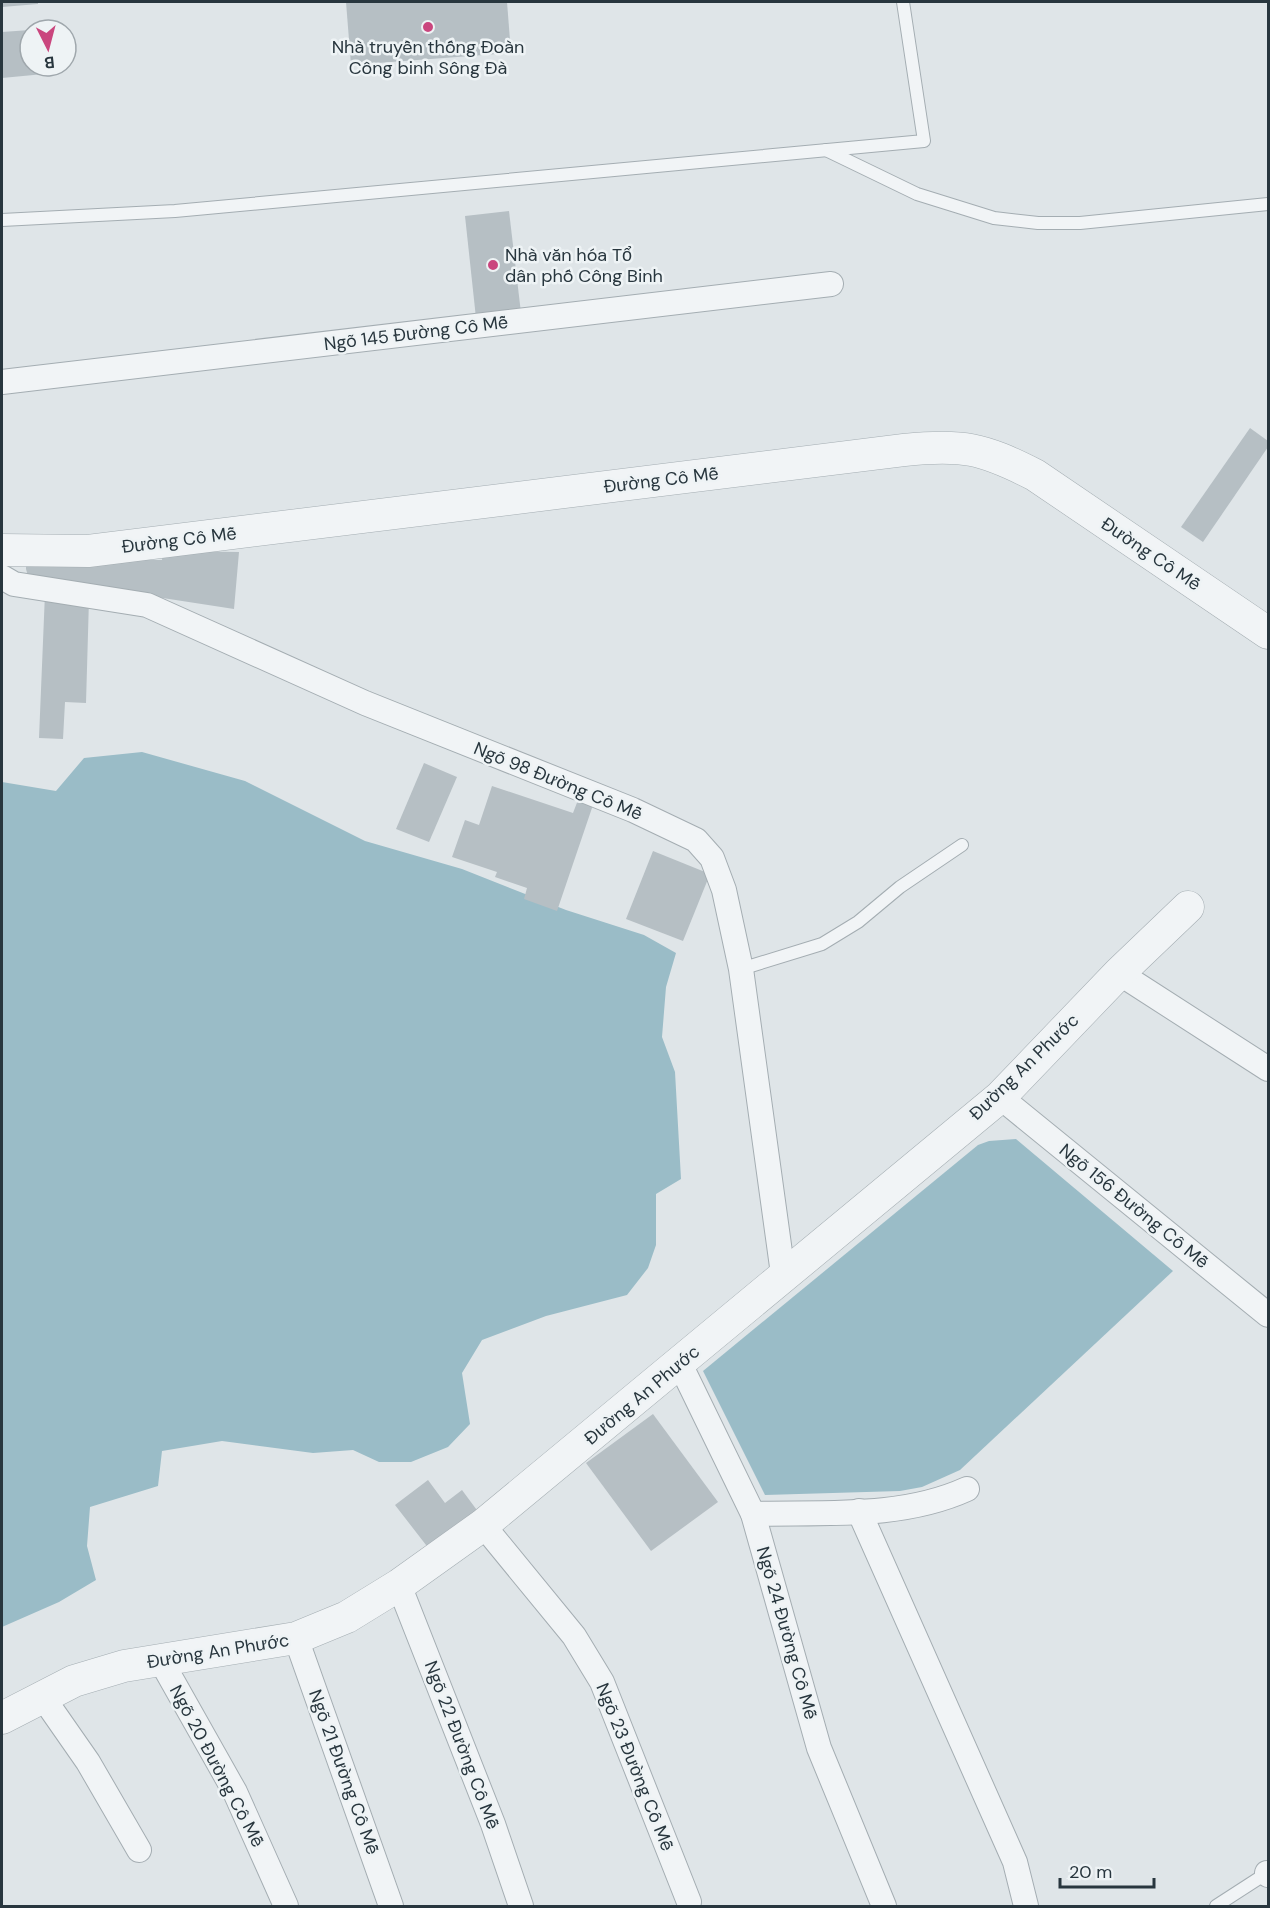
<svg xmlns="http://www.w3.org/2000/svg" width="1270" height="1908" font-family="'DM Sans',sans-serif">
<rect width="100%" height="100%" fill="#dfe5e8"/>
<g fill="#9abcc7">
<polygon points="142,752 245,781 365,841 462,869 566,910 644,935 676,953 666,987 662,1037 675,1072 681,1179 656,1194 656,1245 648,1268 627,1295 546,1316 482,1340 462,1373 470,1424 448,1447 411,1462 379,1462 353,1450 313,1453 222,1441 162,1451 158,1486 90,1507 87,1546 96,1580 59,1602 2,1627 2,782 56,791 84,758"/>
<polygon points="1016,1139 1173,1271 960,1470 922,1487 900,1491 765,1495 703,1371 978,1145 989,1141"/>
</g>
<g fill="#b6bfc4">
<polygon points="2,2 38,2 38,4 2,7"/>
<polygon points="346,2 507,2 511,53 351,65"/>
<polygon points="30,30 30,66 44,66 44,74 2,78 2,32"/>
<polygon points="509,211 521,313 476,318 465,216"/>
<polygon points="1250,428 1268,441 1268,447 1203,542 1181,527"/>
<polygon points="163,551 239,552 234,609 33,578 28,576 26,569 26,564 150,554 150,560 162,560"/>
<polygon points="45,593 89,599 86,703 65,702 63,739 39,738"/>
<polygon points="424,763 457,777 429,842 396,829"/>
<polygon points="492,786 573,813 578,800 593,805 557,911 524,899 527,888 495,877 497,872 452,857 465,820 479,825"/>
<polygon points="653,851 710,874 683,941 626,919"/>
<polygon points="653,1414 718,1502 651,1551 586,1463"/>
<polygon points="428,1480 445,1503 462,1490 482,1517 433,1554 395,1505"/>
</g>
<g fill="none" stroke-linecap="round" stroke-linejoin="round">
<defs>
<g id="service">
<polyline points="826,150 917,194 994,218 1038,223 1080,223 1268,204"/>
<polyline points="2,220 175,211 924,141 903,2"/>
<polyline points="741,969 822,944 858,922 900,887 962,845"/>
<polyline points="1216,1906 1267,1873"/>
</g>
<g id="minor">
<polyline points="2,382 831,284"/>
<polyline points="2,577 14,584 147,605 365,703 633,810 696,840 712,858 724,890 741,969 783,1274"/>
<polyline points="1119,973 1268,1069"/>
<polyline points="1000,1097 1268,1315"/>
<polyline points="680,1364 753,1514 819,1748 884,1906"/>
<polyline points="859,1511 1015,1862 1026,1906"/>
<path d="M 753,1514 C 824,1512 901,1519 967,1489"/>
<polyline points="483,1525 574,1636 602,1682 689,1902"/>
<polyline points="399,1585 493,1824 521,1906"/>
<polyline points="296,1638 391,1906"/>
<polyline points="160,1659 235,1792 286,1906"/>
<polyline points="42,1696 88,1762 139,1850"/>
<polyline points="1267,1873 1268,1875"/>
</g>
<g id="tertiary">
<path d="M 2,550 L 88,551 L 904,450 C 963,444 982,448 1035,475 L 1268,633"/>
<polyline points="2,1718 74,1681 124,1666 296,1638 347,1617 399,1585 483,1525 1000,1097 1119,973 1188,907"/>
</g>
</defs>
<use href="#service" stroke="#a4adb2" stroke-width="14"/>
<use href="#minor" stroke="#a4adb2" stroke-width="26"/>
<use href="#tertiary" stroke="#a4adb2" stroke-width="33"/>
<use href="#service" stroke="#f1f4f6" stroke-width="12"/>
<use href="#minor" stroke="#f1f4f6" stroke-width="24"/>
<use href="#tertiary" stroke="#f1f4f6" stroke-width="32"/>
</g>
<g fill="#ca467e" stroke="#eef3f5" stroke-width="2">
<circle cx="428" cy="27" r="6"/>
<circle cx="493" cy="265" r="6"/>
</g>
<g text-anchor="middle" stroke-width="5" stroke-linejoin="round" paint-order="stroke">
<g font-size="18" fill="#28363e" stroke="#eef3f5">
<text x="428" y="53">Nhà truyền thống Đoàn<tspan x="428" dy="21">Công binh Sông Đà</tspan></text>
<text x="505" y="261" text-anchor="start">Nhà văn hóa Tổ<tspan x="505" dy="21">dân phố Công Binh</tspan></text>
</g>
<g font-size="18" fill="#28363e" stroke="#eef3f5">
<text transform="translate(416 333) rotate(-7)" y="6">Ngõ 145 Đường Cô Mễ</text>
<text transform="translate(661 480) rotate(-7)" y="6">Đường Cô Mễ</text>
<text transform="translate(179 540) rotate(-7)" y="6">Đường Cô Mễ</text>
<text transform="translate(1151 554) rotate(34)" y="6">Đường Cô Mễ</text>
<text transform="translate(558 781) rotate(22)" y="6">Ngõ 98 Đường Cô Mễ</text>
<text transform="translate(1024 1067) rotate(-44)" y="6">Đường An Phước</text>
<text transform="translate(1134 1206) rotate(39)" y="6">Ngõ 156 Đường Cô Mễ</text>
<text transform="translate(642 1395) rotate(-40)" y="6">Đường An Phước</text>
<text transform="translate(787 1633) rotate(74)" y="6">Ngõ 24 Đường Cô Mễ</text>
<text transform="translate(218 1651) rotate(-9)" y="6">Đường An Phước</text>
<text transform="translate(462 1745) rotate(69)" y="6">Ngõ 22 Đường Cô Mễ</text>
<text transform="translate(217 1766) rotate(62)" y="6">Ngõ 20 Đường Cô Mễ</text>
<text transform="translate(635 1767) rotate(68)" y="6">Ngõ 23 Đường Cô Mễ</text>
<text transform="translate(344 1772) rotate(70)" y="6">Ngõ 21 Đường Cô Mễ</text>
</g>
</g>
<rect width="1270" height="1908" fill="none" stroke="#28363e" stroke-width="6"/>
<g transform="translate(48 48) rotate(174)"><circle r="28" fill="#eef3f5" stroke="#9fa7ac" stroke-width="1.5"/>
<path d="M0-4.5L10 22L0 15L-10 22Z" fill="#ca467e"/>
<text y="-9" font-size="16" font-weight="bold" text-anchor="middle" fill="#28363e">B</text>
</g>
<path d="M1060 1878v9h94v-9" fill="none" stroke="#28363e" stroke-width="3"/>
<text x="1069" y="1878" font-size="18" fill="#28363e" stroke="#eef3f5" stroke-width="4.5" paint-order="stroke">20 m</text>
</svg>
